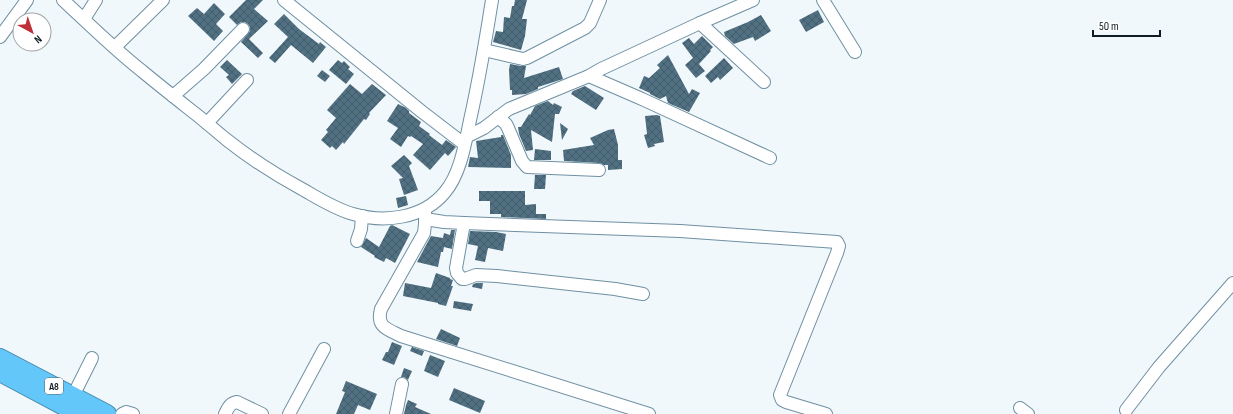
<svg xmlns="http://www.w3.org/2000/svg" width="1233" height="414" font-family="'Sofia Sans Condensed',sans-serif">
<defs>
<pattern id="building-cross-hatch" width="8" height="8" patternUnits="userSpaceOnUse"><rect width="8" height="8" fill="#517183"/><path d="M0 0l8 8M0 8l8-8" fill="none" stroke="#425c6b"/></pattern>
</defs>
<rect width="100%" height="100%" fill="#f1f8fc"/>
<g fill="url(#building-cross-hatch)">
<polygon points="246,0 263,0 254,9 268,21 249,39 263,53 258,58 241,42 250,31 250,27 248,24 245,22 241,22 237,25 229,17"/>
<polygon points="515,0 527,0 522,19 527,19 525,36 521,50 493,42 496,31 503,32 504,17 510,18 512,6 514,6"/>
<polygon points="214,3 225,14 216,24 223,31 214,41 188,16 197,8 204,14"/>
<polygon points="818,10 824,22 806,32 799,20"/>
<polygon points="284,14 299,29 319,44 320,42 326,47 313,63 291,45 275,63 269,58 288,37 274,24"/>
<polygon points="761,15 771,31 755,41 753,37 734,44 725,36 724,32 748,22"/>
<polygon points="702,36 713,47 710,50 711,51 699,64 705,71 696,78 685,65 693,58 682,43 689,38 694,44"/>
<polygon points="668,55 689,94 692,89 700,93 689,112 668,103 666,96 660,99 650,94 650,93 639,88 644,76 649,78 660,68 657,65"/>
<polygon points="724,58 733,68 720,80 718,77 711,83 705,76"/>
<polygon points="227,60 242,74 232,84 226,77 229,75 220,67"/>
<polygon points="338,60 342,63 344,61 350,67 348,69 354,74 346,84 329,70"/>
<polygon points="510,64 521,66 526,66 524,78 559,67 563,79 538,87 538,89 526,94 512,95 512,90 510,90 509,70"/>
<polygon points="322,70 330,76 325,82 317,76"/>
<polygon points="350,84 362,94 372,84 386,95 369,113 370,114 366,120 364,119 344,144 343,142 336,150 332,146 330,148 321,140 328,132 326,130 336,118 327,110"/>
<polygon points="585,86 604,98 596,110 571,94 573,91"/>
<polygon points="548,101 553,105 554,103 562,107 559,114 555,114 552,142 531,130 533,150 526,151 519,134 518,127 521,127 529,114 530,115 535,106"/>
<polygon points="398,104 406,108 409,111 409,113 421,122 419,126 430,134 429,135 442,145 446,140 456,147 448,156 445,153 430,170 413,155 423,144 411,136 410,137 408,136 401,147 390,139 398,128 387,121"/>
<polygon points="657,115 660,116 664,142 654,144 655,146 648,148 644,135 647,134 645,116"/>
<polygon points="560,123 568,129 562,140"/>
<polygon points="614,129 618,145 618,160 622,160 622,169 608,170 608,165 604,165 599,163 564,161 563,150 594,145 590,138 608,130"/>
<polygon points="501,135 503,135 511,155 511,168 468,167 470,157 478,158 476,141 501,137"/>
<polygon points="535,149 551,151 551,160 534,160"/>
<polygon points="404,155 412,163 409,166 418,190 404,195 399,179 403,178 391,166"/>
<polygon points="535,175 546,175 545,189 534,189"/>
<polygon points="479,191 525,191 525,205 536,204 536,214 546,214 546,219 501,217 501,214 490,214 490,201 479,201"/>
<polygon points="406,196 408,205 398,208 396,198"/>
<polygon points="392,225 410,234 395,263 386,258 384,262 374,257 375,256 361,247 366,238 379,247 390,226"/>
<polygon points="451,230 455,230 452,249 444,247 443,252 441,252 438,267 417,262 431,236 443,238 444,233 450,235"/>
<polygon points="470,231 496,232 506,234 503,251 488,248 485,262 475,260 478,246 468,244"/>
<polygon points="436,273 450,278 450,279 453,280 451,286 453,286 446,306 438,304 438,303 403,296 405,283 431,288"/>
<polygon points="477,283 483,283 482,289 472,287 473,284"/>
<polygon points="454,301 473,304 471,311 453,308"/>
<polygon points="441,329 460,338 457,346 436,339"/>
<polygon points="392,342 402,346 394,365 382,360 386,352 388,352"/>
<polygon points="412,347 424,351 422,356 410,351"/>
<polygon points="430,355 445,361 438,377 424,371"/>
<polygon points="404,368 412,371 408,380 404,377 401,377"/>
<polygon points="346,381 377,394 370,410 358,405 354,414 336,414 345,392 342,391"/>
<polygon points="454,388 485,401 480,413 449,400"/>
<polygon points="408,400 417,404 415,407 431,414 404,414 406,405"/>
</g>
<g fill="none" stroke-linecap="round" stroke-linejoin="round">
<defs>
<g id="minor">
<path d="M 63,0 C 89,24 114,49 142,71 C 160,86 178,100 197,115 C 207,123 217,132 227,140 C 251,159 276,175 302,189 C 318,198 335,209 353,214 C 384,223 423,219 445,192 C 462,172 466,137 472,111 C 480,74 486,38 492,0"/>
<polyline points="284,0 421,111 464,144"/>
<polyline points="823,0 855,52"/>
<polyline points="84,19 96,0"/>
<polyline points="700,23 764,82"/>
<polyline points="0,37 27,0"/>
<polyline points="115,47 163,0"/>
<polyline points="484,50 523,59 527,58 585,28 590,23 600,0"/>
<polyline points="589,76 642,99 770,158"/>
<polyline points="173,96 204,69 243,29"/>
<polyline points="498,117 506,124 508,128 522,161 527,167 599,170"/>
<polyline points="207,123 247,80"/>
<polyline points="466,137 484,128 509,109 589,76 601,69 700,23 753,0"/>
<path d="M 425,211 L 425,224 L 424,233 L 381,309 C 376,327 387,329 401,336 L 649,414"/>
<polyline points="425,219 444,222 464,223 680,231 837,242 839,246 837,253 780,395 782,400 786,402 826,414"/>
<polyline points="464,223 456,268 457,273 462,279 465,279 476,275 497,276 615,289 643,294"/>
<polyline points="357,241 361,229 362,216"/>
<polyline points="73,396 92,358"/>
<polyline points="1020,408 1028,414"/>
<polyline points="1126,410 1159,367 1233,283"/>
<polyline points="122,414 126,412 133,414"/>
<path d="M 225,414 C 228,408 230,403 237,402 L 262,414"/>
<polyline points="289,414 324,349"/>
<polyline points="396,414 402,384"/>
</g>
<g id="highway">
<polyline points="0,358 107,414"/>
<polyline points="0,372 79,414"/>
</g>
</defs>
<use href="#minor" stroke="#6f90a2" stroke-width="14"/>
<use href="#highway" stroke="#468bae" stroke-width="20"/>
<use href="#minor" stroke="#fff" stroke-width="12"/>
<use href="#highway" stroke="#64c7f9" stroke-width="18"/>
</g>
<g text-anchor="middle" stroke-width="3" stroke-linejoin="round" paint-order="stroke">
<rect fill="#fff" stroke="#576066" stroke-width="1" x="45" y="378" width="18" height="16" rx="3"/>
<g font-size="10" font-weight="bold" fill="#0f1c24">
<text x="54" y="390">A8</text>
</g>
</g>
<g transform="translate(32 32) rotate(140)"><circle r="19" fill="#ffffff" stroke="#9fa4a7"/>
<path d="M0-3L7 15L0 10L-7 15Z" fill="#be2e36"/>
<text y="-6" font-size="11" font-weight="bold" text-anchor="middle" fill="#0f1c24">N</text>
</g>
<path d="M1093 30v6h67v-6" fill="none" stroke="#0f1c24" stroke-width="2"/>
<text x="1099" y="30" font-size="12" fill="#0f1c24" stroke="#ffffff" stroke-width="3" paint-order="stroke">50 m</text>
</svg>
